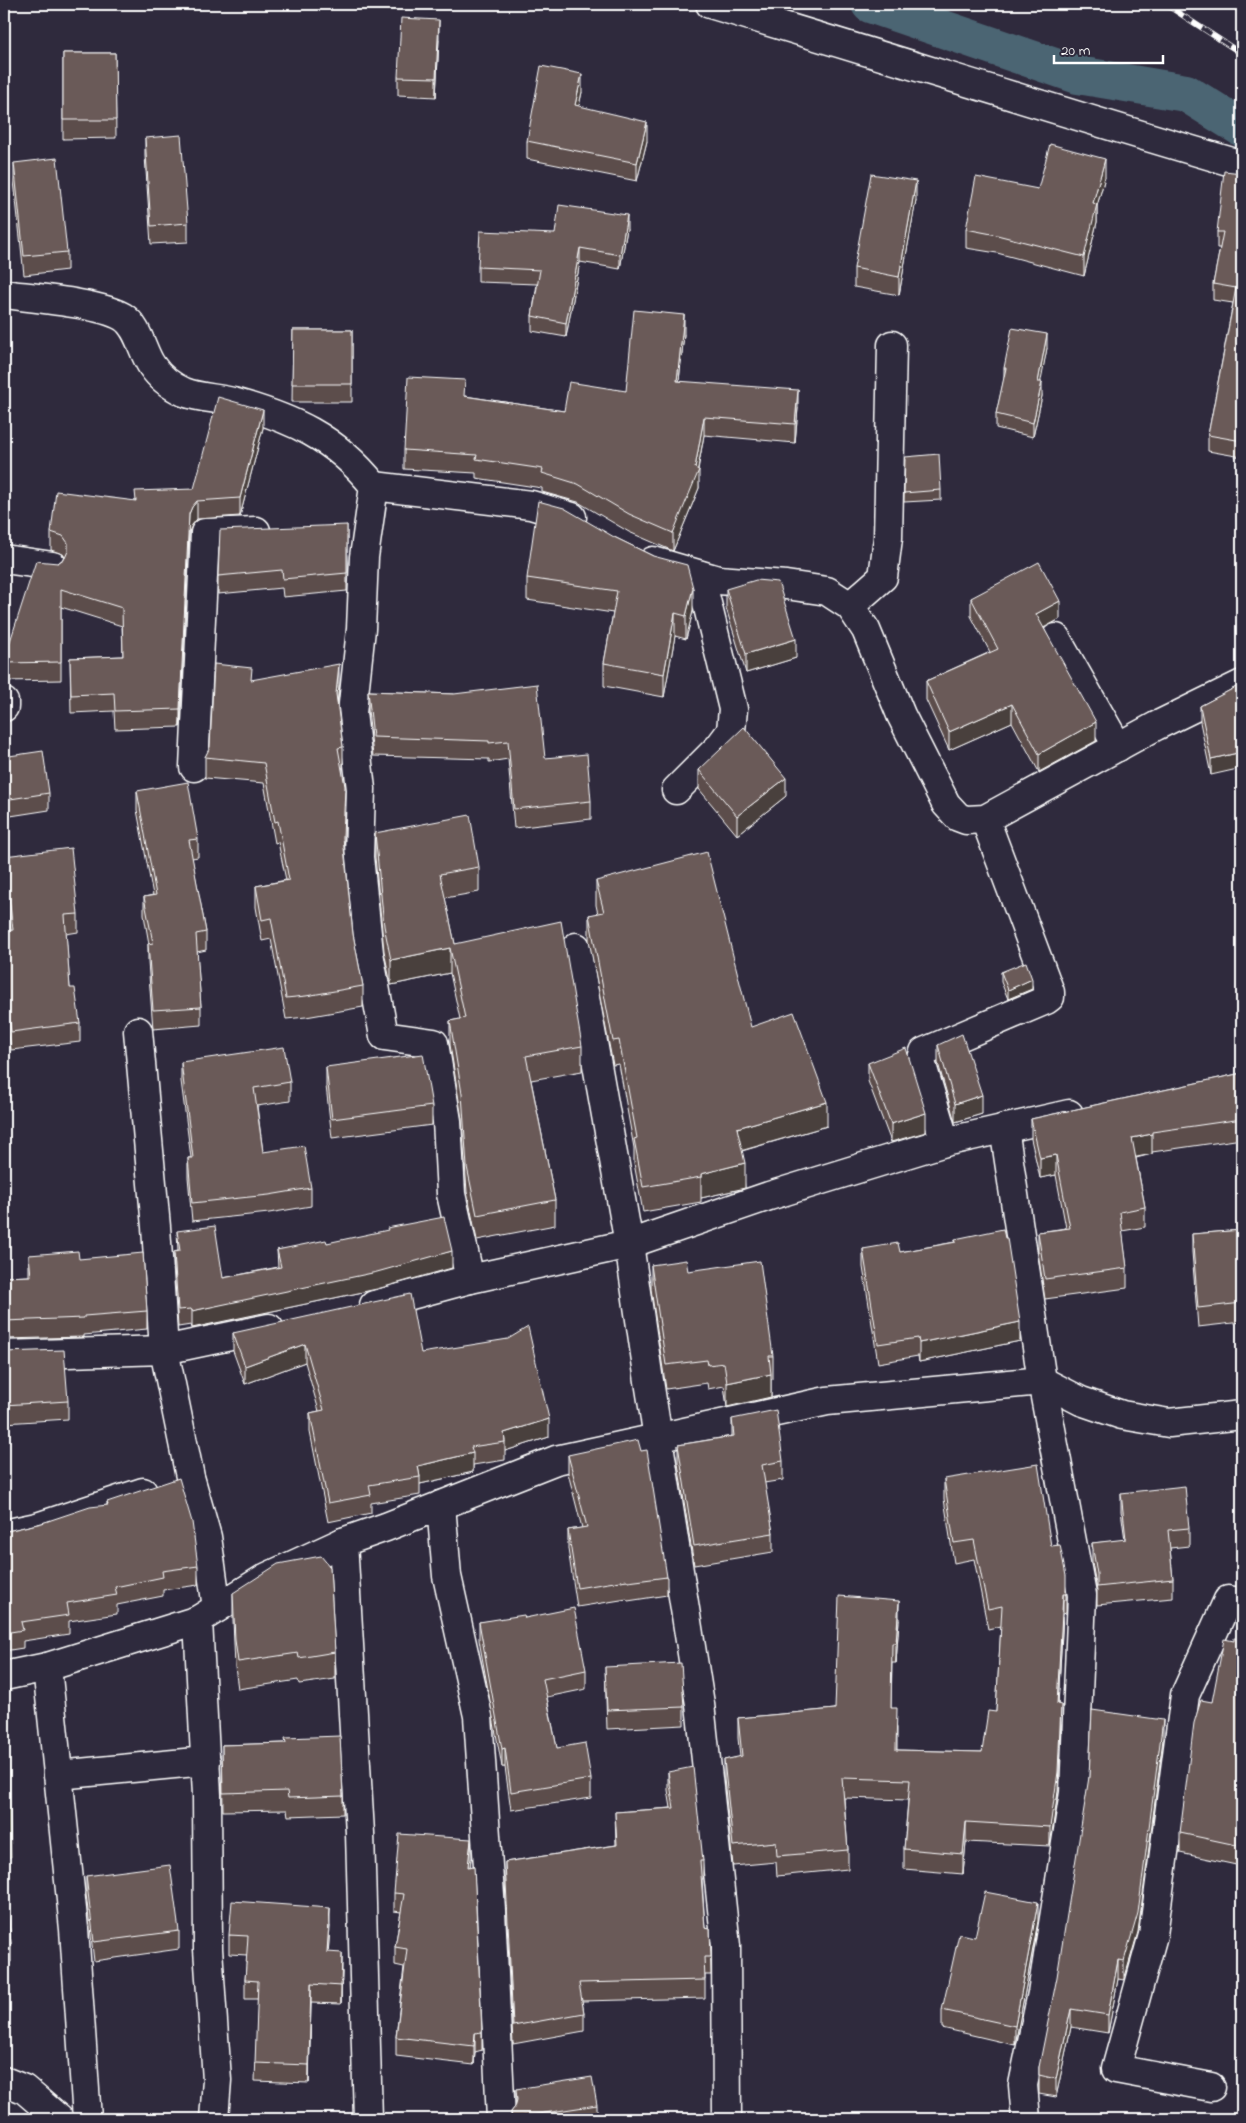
<svg xmlns="http://www.w3.org/2000/svg" width="1246" height="2123" font-family="'Indie Flower',sans-serif">
<rect width="100%" height="100%" fill="#2f2a3d"/>
<filter id="ink" filterUnits="userSpaceOnUse"><feTurbulence type="fractalNoise" baseFrequency=".02" numOctaves="2"/><feDisplacementMap in="SourceGraphic" scale="10" xChannelSelector="R" yChannelSelector="G"/><feConvolveMatrix kernelMatrix="1 2 1 2 8 2 1 2 1" color-interpolation-filters="sRGB"/></filter>
<g filter="url(#ink)">
<polygon fill="#656658" stroke="#b2b2ac" points="7,1675 11,1857 4,1858 4,1676"/>
<g fill="none" stroke-linecap="round" stroke-linejoin="round">
<polyline stroke="#4c6573" stroke-width="38" points="870,4 1078,75 1186,93 1242,128"/>
<defs>
<g id="minor">
<path d="M 710,4 C 888,57 1064,113 1242,165"/>
<path d="M 4,294 C 33,298 100,303 123,317 C 139,327 142,352 152,366 C 160,378 171,386 184,392 C 199,398 217,398 233,402 C 291,418 335,437 374,486"/>
<polyline points="4,559 53,566"/>
<polyline points="653,561 718,580 786,585 827,591 850,606 866,630 901,715 946,804 958,817 966,820 985,819 1156,726 1242,684"/>
<polyline points="850,606 883,577 888,538 892,345"/>
<polyline points="1056,638 1118,747"/>
<polyline points="4,702 4,707"/>
<polyline points="194,767 205,533 256,531"/>
<polyline points="676,790 719,747 731,731 733,709 700,575"/>
<polyline points="138,1031 156,1227 164,1350 190,1477 207,1537 217,1608"/>
<polyline points="1004,1128 1042,1381 1082,1595 1074,1793 1042,1993 1023,2085 1026,2119"/>
<polyline points="945,1142 921,1062 924,1052 1046,1000 1050,997 1050,992 985,819"/>
<polyline points="470,1279 451,1194 447,1121 434,1043 384,1036 369,953 359,857 361,789 352,713 361,629 364,557 374,486 531,505 572,517"/>
<polyline points="374,1305 470,1279 629,1244 576,947"/>
<polyline points="4,1355 164,1350 269,1328"/>
<polyline points="441,1505 447,1576 478,1716 491,1911 501,2119"/>
<polyline points="4,1534 37,1527 143,1492"/>
<polyline points="343,1542 360,1833 368,2119"/>
<polyline points="198,1620 207,1795 208,1949 217,2080 214,2119"/>
<polyline points="4,1676 47,1667"/>
<polyline points="58,1775 206,1761"/>
<polyline points="1211,2087 1116,2069 1153,1935 1185,1695 1228,1600 1242,1602"/>
<polyline points="87,2119 74,1929 47,1667 198,1620 267,1577 343,1542 386,1527 556,1460 827,1401 1042,1381 1081,1401 1122,1415 1169,1423 1242,1415"/>
<polyline points="727,2119 726,1946 700,1704 649,1381 629,1244 769,1196 945,1142 1069,1114"/>
</g>
<polyline id="major" points="4,2081 24,2089 59,2119"/>
</defs>
<use href="#minor" stroke="#fff" stroke-width="31"/>
<use href="#major" stroke="#fff" stroke-width="31"/>
<use href="#minor" stroke="#2f2a3d" stroke-width="28"/>
<use href="#major" stroke="#2f2a3d" stroke-width="28"/>
<defs>
<polyline id="rail" points="1165,4 1242,54"/>
</defs>
<use href="#rail" stroke="#fff" stroke-width="5.5"/>
<use href="#rail" stroke="#2f2a3d" stroke-width="4" stroke-dasharray="11" stroke-linecap="butt"/>
</g>
<g fill="#5b4d4c" stroke="#fff">
<polygon points="439,39 436,97 398,95 398,77"/>
<polygon points="63,53 115,53 116,138 63,139"/>
<polygon points="582,92 579,106 647,141 637,181 527,159 527,141"/>
<polygon points="145,138 188,223 188,242 151,244 145,156"/>
<polygon points="14,163 67,252 67,270 24,275 14,181"/>
<polygon points="1242,173 1242,457 1208,451 1208,435 1233,303 1213,300 1213,284 1220,248 1217,248 1217,232"/>
<polygon points="1105,177 1097,206 1097,222 1084,276 997,253 966,248 966,229 1038,189"/>
<polygon points="916,200 899,295 854,287 854,268"/>
<polygon points="627,229 620,269 580,262 566,337 532,331 532,316 537,284 478,282 478,267 555,234"/>
<polygon points="293,330 352,330 352,402 292,402"/>
<polygon points="684,334 679,381 798,408 795,443 704,435 698,470 699,488 673,551 629,532 578,502 542,492 542,488 476,478 476,473 404,469 404,450 465,396 564,411 626,391"/>
<polygon points="1047,348 1040,382 1042,396 1033,437 996,428 996,414 1004,379 1004,368"/>
<polygon points="263,428 240,516 197,519 192,525 189,532 180,727 115,729 114,711 71,713 70,658 123,656 122,626 61,607 61,680 4,681 4,660 58,563 65,557 63,554 51,550 51,532 135,501 194,489"/>
<polygon points="905,457 941,490 941,500 904,502"/>
<polygon points="347,525 347,591 283,597 282,588 218,594 218,576"/>
<polygon points="614,537 653,556 693,611 686,639 675,636 664,697 604,686 604,663 613,613 527,600 527,578"/>
<polygon points="726,589 796,658 746,673 726,608"/>
<polygon points="971,598 1060,619 1044,628 1096,741 1039,772 1012,722 949,750 926,700 926,681 990,652 971,616"/>
<polygon points="252,680 339,685 338,703 343,747 343,768 342,768 345,807 344,842 353,934 363,986 363,1007 306,1017 286,1019 271,939 262,941 256,907 256,886 286,880 278,842 275,843 264,783 205,778 205,757"/>
<polygon points="1242,684 1211,775 1200,722 1200,706"/>
<polygon points="368,691 454,694 545,758 591,801 591,819 514,828 508,759 489,762 489,759 373,756 368,710"/>
<polygon points="4,751 49,793 49,810 4,817"/>
<polygon points="699,770 786,796 737,835 699,789"/>
<polygon points="137,791 198,839 198,857 192,858 206,932 206,950 197,952 201,1007 201,1025 153,1029 148,962 148,944 149,944 144,915 144,897 153,895 137,810"/>
<polygon points="375,833 479,867 479,892 445,898 455,944 582,1046 582,1071 531,1080 555,1200 555,1225 477,1240 467,1192 462,1119 450,1045 450,1021 460,1019 450,973 391,985 384,951 375,857"/>
<polygon points="4,856 78,914 78,932 66,934 70,988 80,1023 80,1042 11,1050 4,994 4,933 7,933 11,931 4,875"/>
<polygon points="596,881 751,1027 827,1126 742,1151 745,1188 701,1198 701,1202 643,1212 634,1163 634,1148 619,1064 613,1065 589,940 589,915 598,914 596,905"/>
<polygon points="1001,972 1032,989 1008,999 1001,982"/>
<polygon points="938,1045 982,1114 955,1122 938,1063"/>
<polygon points="181,1062 290,1082 290,1101 257,1106 263,1152 311,1188 311,1206 269,1213 192,1221 188,1177 188,1158 191,1158 181,1081"/>
<polygon points="868,1063 926,1132 891,1142 868,1081"/>
<polygon points="326,1067 432,1106 432,1125 332,1138 326,1086"/>
<polygon points="1242,1073 1242,1139 1152,1152 1152,1154 1136,1158 1145,1207 1145,1227 1122,1231 1127,1268 1127,1288 1045,1299 1038,1252 1038,1232 1066,1228 1056,1175 1040,1178 1031,1139 1031,1119"/>
<polygon points="1242,1230 1242,1322 1198,1327 1192,1252 1192,1234"/>
<polygon points="177,1231 223,1278 278,1267 277,1250 327,1243 452,1268 377,1289 192,1328 191,1325 178,1327 174,1268 174,1252 178,1251"/>
<polygon points="955,1239 1020,1341 919,1362 918,1356 878,1363 863,1267 863,1249 900,1252 955,1242"/>
<polygon points="29,1255 79,1259 147,1311 147,1329 84,1335 84,1337 4,1339 4,1277 29,1276"/>
<polygon points="651,1265 688,1271 773,1356 773,1379 771,1379 771,1397 727,1407 724,1386 708,1389 707,1383 666,1389 651,1289"/>
<polygon points="233,1333 421,1353 549,1437 505,1451 505,1460 473,1465 473,1472 420,1484 420,1495 371,1503 371,1513 328,1522 310,1432 310,1413 319,1411 305,1362 245,1384 233,1351"/>
<polygon points="4,1352 68,1401 68,1419 4,1423 8,1517 4,1519"/>
<polygon points="732,1419 783,1461 783,1480 764,1483 773,1533 773,1552 694,1565 678,1463 678,1445 732,1436"/>
<polygon points="568,1455 667,1577 667,1595 628,1601 627,1599 577,1607 568,1549 568,1530 582,1528 568,1473"/>
<polygon points="944,1479 1051,1546 1066,1596 1066,1613 1063,1614 1058,1705 1061,1725 1058,1791 1050,1846 966,1842 963,1874 904,1869 904,1849 908,1800 844,1798 848,1850 848,1869 777,1876 776,1862 733,1866 724,1779 724,1760 740,1757 738,1738 738,1718 835,1709 899,1620 896,1663 892,1663 891,1708 897,1728 897,1750 982,1752 996,1712 1001,1626 988,1629 974,1559 954,1563 944,1499"/>
<polygon points="1121,1493 1189,1528 1189,1546 1170,1548 1173,1579 1173,1598 1097,1605 1097,1591 1092,1562 1092,1543 1125,1540 1121,1511"/>
<polygon points="107,1502 198,1566 198,1585 163,1590 163,1596 117,1605 117,1614 69,1621 69,1634 23,1641 23,1648 4,1651 4,1531 7,1531 42,1523 107,1505"/>
<polygon points="233,1593 335,1652 335,1679 299,1684 298,1680 238,1689 235,1667 233,1620"/>
<polygon points="525,1618 586,1670 586,1689 547,1697 557,1748 591,1779 591,1798 511,1810 505,1767 502,1767 479,1640 479,1622"/>
<polygon points="1242,1639 1241,1866 1180,1853 1180,1833 1212,1702 1234,1641"/>
<polygon points="605,1667 684,1707 684,1725 607,1729"/>
<polygon points="1163,1739 1138,1932 1124,1980 1118,1979 1108,2033 1071,2027 1056,2097 1039,2094 1039,2067"/>
<polygon points="285,1743 343,1796 343,1814 288,1816 287,1810 223,1811 222,1745"/>
<polygon points="668,1772 703,1861 703,1879 702,1879 705,1928 710,1929 711,1975 705,1975 705,1998 582,2001 584,2013 584,2031 513,2044 505,1880 505,1862 616,1845 615,1812 671,1808 668,1790"/>
<polygon points="471,1858 470,1867 482,2032 482,2050 475,2052 474,2065 396,2056 396,2037 404,1967 395,1965 395,1947 401,1912 394,1911 394,1893"/>
<polygon points="4,1866 11,1944 11,1962 4,1963"/>
<polygon points="86,1876 179,1931 179,1949 94,1961 86,1894"/>
<polygon points="1038,1921 1015,2045 942,2028 942,2010"/>
<polygon points="330,1926 328,1953 342,1972 341,2004 311,2003 309,2083 255,2081 258,1999 245,1999 245,1980 247,1955 229,1954 229,1935"/>
<polygon points="516,2089 597,2105 597,2119 511,2119 511,2112 515,2107 516,2103"/>
</g>
<g fill="#4a3f3e" stroke="#fff">
<polygon points="439,20 439,39 436,97 436,78"/>
<polygon points="582,74 582,92 575,123 575,105"/>
<polygon points="647,122 647,141 637,181 637,163"/>
<polygon points="1105,159 1105,177 1097,206 1097,222 1084,276 1084,257 1093,203"/>
<polygon points="916,181 916,200 899,295 899,277"/>
<polygon points="627,215 627,229 620,269 620,255"/>
<polygon points="580,248 580,262 566,337 566,323"/>
<polygon points="684,315 684,334 677,399 677,381"/>
<polygon points="1047,334 1047,348 1038,396 1038,382"/>
<polygon points="1042,382 1042,396 1033,437 1033,423"/>
<polygon points="798,390 798,408 795,443 795,424"/>
<polygon points="263,410 263,428 240,516 240,498"/>
<polygon points="704,417 704,435 697,473 699,470 699,488 673,551 673,533 695,468"/>
<polygon points="197,501 197,519 192,525 189,532 180,727 180,709 189,514 192,507"/>
<polygon points="693,588 693,611 686,639 686,616"/>
<polygon points="1060,601 1060,619 1036,632 1036,614"/>
<polygon points="675,613 675,636 664,697 664,674"/>
<polygon points="796,639 796,658 746,673 746,654"/>
<polygon points="339,664 339,685 336,715 336,694"/>
<polygon points="1012,704 1012,722 949,750 949,732"/>
<polygon points="1096,722 1096,741 1039,772 1039,754"/>
<polygon points="1242,752 1242,768 1211,775 1211,759"/>
<polygon points="786,778 786,796 737,835 737,816"/>
<polygon points="450,948 450,973 391,985 391,960"/>
<polygon points="1032,979 1032,989 1008,999 1008,990"/>
<polygon points="982,1095 982,1114 955,1122 955,1104"/>
<polygon points="827,1102 827,1126 737,1152 737,1128"/>
<polygon points="926,1113 926,1132 891,1142 891,1124"/>
<polygon points="1152,1134 1152,1154 1132,1158 1132,1138"/>
<polygon points="1056,1155 1056,1175 1040,1178 1040,1158"/>
<polygon points="745,1163 745,1188 701,1198 701,1174"/>
<polygon points="452,1251 452,1268 377,1289 192,1328 192,1311"/>
<polygon points="1020,1322 1020,1341 919,1362 919,1343"/>
<polygon points="305,1344 305,1362 245,1384 245,1366"/>
<polygon points="771,1374 771,1397 727,1407 727,1383"/>
<polygon points="549,1419 549,1437 505,1451 505,1442 504,1433"/>
<polygon points="473,1453 473,1472 420,1484 420,1477 418,1466"/>
<polygon points="8,1499 8,1517 4,1519 4,1500"/>
<polygon points="1063,1594 1063,1614 1057,1724 1057,1704"/>
<polygon points="899,1601 899,1620 896,1663 896,1643"/>
<polygon points="1061,1705 1058,1791 1050,1846 1050,1827"/>
<polygon points="1163,1720 1163,1739 1138,1932 1124,1980 1124,1961"/>
<polygon points="505,1748 505,1767 502,1767 502,1749"/>
<polygon points="966,1822 966,1842 963,1874 963,1854"/>
<polygon points="1242,1837 1242,1857 1241,1866 1241,1846"/>
<polygon points="471,1839 471,1858 468,1886 468,1867"/>
<polygon points="1038,1902 1038,1921 1015,2045 1015,2026"/>
<polygon points="330,1908 330,1926 327,1971 327,1952"/>
<polygon points="342,1953 342,1972 341,2004 341,1986"/>
<polygon points="1118,1960 1118,1979 1108,2033 1108,2015"/>
<polygon points="311,1984 311,2003 309,2083 309,2065"/>
<polygon points="1071,2009 1071,2027 1056,2097 1056,2079"/>
<polygon points="475,2033 475,2052 474,2065 474,2046"/>
</g>
<g fill="#6a5a58" stroke="#fff">
<polygon points="401,18 439,20 436,78 398,77"/>
<polygon points="63,53 115,53 116,120 63,120"/>
<polygon points="541,66 582,74 575,105 647,122 637,163 527,141"/>
<polygon points="181,135 188,223 151,226 145,138"/>
<polygon points="1050,144 1105,159 1093,203 1097,204 1084,257 997,235 966,229 976,177 1038,189"/>
<polygon points="57,158 67,252 24,256 14,163"/>
<polygon points="1224,171 1242,173 1242,441 1208,435 1236,288 1213,284 1223,232 1217,232"/>
<polygon points="871,174 916,181 899,277 854,268"/>
<polygon points="559,205 627,215 620,255 580,248 566,323 532,316 540,270 478,267 480,231 555,234"/>
<polygon points="634,310 684,315 677,381 798,390 795,424 704,417 695,468 699,470 673,533 629,514 578,484 542,473 543,469 476,459 477,455 404,450 408,377 465,380 464,396 564,411 569,382 626,391"/>
<polygon points="1012,328 1047,334 1038,382 1042,382 1033,423 996,414 1006,368 1004,368"/>
<polygon points="293,330 352,330 352,384 292,384"/>
<polygon points="218,397 263,410 240,498 197,501 192,507 189,514 180,709 115,711 114,693 71,695 70,658 123,656 122,608 61,589 61,662 4,663 4,660 36,561 58,563 65,558 68,551 68,543 63,536 51,532 56,491 136,501 135,491 194,489"/>
<polygon points="939,454 941,490 904,493 905,457"/>
<polygon points="538,501 564,508 614,537 653,556 687,565 693,588 686,616 675,613 664,674 604,663 617,591 527,578"/>
<polygon points="347,525 347,573 283,579 282,570 218,576 220,530"/>
<polygon points="1039,562 1060,601 1036,614 1096,722 1039,754 1012,704 949,732 926,681 998,649 971,598"/>
<polygon points="756,580 778,582 796,639 746,654 726,589"/>
<polygon points="214,664 252,668 251,680 339,664 336,694 343,747 338,748 345,786 343,838 353,934 363,986 306,996 286,998 271,918 262,920 256,886 289,880 278,821 275,822 264,763 205,757 210,747"/>
<polygon points="537,684 545,758 587,754 591,801 514,809 508,741 489,743 489,741 373,737 368,691 454,694"/>
<polygon points="1242,684 1242,752 1211,759 1200,706"/>
<polygon points="744,727 786,778 737,816 699,770"/>
<polygon points="9,750 9,756 43,751 49,793 4,800 4,751"/>
<polygon points="188,782 198,839 189,840 206,932 196,934 201,1007 153,1010 148,944 153,943 144,897 156,895 137,791"/>
<polygon points="470,815 479,867 440,874 455,944 561,921 582,1046 526,1056 555,1200 477,1215 467,1167 462,1094 450,1021 465,1018 450,948 391,960 384,926 375,833"/>
<polygon points="71,848 78,914 65,915 70,988 75,988 80,1023 11,1032 4,975 4,933 7,933 7,931 13,930 4,856"/>
<polygon points="707,852 751,1027 794,1012 827,1102 737,1128 745,1163 701,1174 701,1177 643,1187 634,1139 637,1138 619,1040 613,1041 589,915 604,912 596,881"/>
<polygon points="1026,962 1032,979 1008,990 1001,972"/>
<polygon points="962,1034 982,1095 955,1104 938,1045"/>
<polygon points="284,1047 290,1082 254,1088 263,1152 304,1146 311,1188 269,1195 192,1203 188,1158 193,1158 181,1062"/>
<polygon points="906,1048 926,1113 891,1124 868,1063"/>
<polygon points="423,1054 432,1106 332,1119 326,1067"/>
<polygon points="1242,1073 1242,1119 1152,1132 1152,1134 1132,1138 1145,1207 1120,1212 1127,1268 1045,1279 1038,1232 1070,1228 1056,1155 1040,1158 1031,1119"/>
<polygon points="444,1217 452,1251 377,1272 192,1311 191,1309 178,1310 174,1252 180,1251 177,1231 215,1226 223,1278 281,1267 277,1250 326,1240 327,1243 388,1230 387,1228"/>
<polygon points="1003,1229 1005,1238 1007,1238 1020,1322 919,1343 918,1338 878,1344 863,1249 898,1243 900,1252 956,1242 955,1239"/>
<polygon points="1242,1230 1242,1303 1198,1308 1192,1234"/>
<polygon points="78,1251 79,1259 143,1253 147,1311 84,1316 84,1318 4,1321 4,1277 31,1276 29,1255"/>
<polygon points="686,1260 688,1271 760,1261 773,1356 769,1356 771,1374 727,1383 724,1363 708,1365 707,1360 666,1365 651,1265"/>
<polygon points="410,1294 421,1353 508,1339 528,1327 549,1419 504,1433 505,1442 471,1447 473,1453 418,1466 420,1477 369,1485 371,1495 328,1503 310,1413 324,1410 305,1344 245,1366 233,1333"/>
<polygon points="64,1350 68,1401 4,1405 4,1352"/>
<polygon points="776,1410 783,1461 762,1465 773,1533 694,1546 678,1445 734,1436 732,1419"/>
<polygon points="4,1420 8,1499 4,1500"/>
<polygon points="638,1440 641,1451 647,1450 667,1577 628,1582 627,1580 577,1588 568,1530 587,1527 568,1455"/>
<polygon points="1038,1464 1051,1546 1060,1545 1066,1576 1066,1594 1063,1594 1057,1704 1061,1705 1058,1772 1050,1827 966,1822 963,1854 904,1849 910,1780 842,1778 848,1850 777,1856 776,1842 733,1846 724,1760 742,1756 738,1718 835,1709 839,1596 899,1601 896,1643 892,1643 891,1708 897,1708 896,1750 982,1752 988,1711 996,1712 1002,1606 988,1609 974,1540 954,1543 944,1479"/>
<polygon points="179,1478 192,1522 198,1566 162,1571 163,1577 115,1587 117,1595 67,1603 69,1615 21,1622 23,1630 4,1633 4,1531 7,1531 42,1523 90,1507 108,1505 107,1502"/>
<polygon points="1185,1486 1189,1528 1168,1530 1173,1579 1097,1587 1097,1574 1092,1543 1126,1539 1121,1493"/>
<polygon points="321,1556 330,1567 335,1652 299,1658 298,1653 238,1662 235,1640 233,1593 278,1564"/>
<polygon points="574,1608 586,1670 543,1679 557,1748 585,1743 591,1779 511,1792 505,1748 502,1749 479,1622 524,1615 525,1618"/>
<polygon points="1234,1638 1242,1639 1242,1837 1241,1846 1180,1833 1194,1723 1201,1700 1212,1702 1224,1639 1234,1641"/>
<polygon points="681,1663 684,1707 607,1710 605,1667"/>
<polygon points="1092,1710 1163,1720 1138,1913 1124,1961 1118,1960 1108,2015 1071,2009 1056,2079 1039,2075 1039,2067 1057,1977 1089,1777"/>
<polygon points="340,1736 343,1796 288,1798 287,1791 223,1793 222,1745 286,1743 285,1738"/>
<polygon points="693,1767 703,1861 700,1861 705,1928 710,1929 711,1957 704,1957 705,1980 579,1983 584,2013 513,2026 505,1862 617,1845 615,1812 674,1808 668,1772"/>
<polygon points="399,1834 471,1839 468,1867 474,1866 482,2032 475,2033 474,2046 396,2037 407,1949 395,1947 404,1894 394,1893"/>
<polygon points="170,1865 179,1931 94,1942 86,1876"/>
<polygon points="4,1866 11,1944 4,1944"/>
<polygon points="985,1892 1038,1902 1015,2026 942,2010 959,1934 975,1937"/>
<polygon points="232,1901 330,1908 327,1952 342,1953 341,1986 311,1984 309,2065 255,2063 258,1981 245,1980 248,1936 229,1935"/>
<polygon points="592,2077 597,2105 512,2118 511,2112 515,2107 517,2100 516,2089"/>
</g>
</g>
<rect width="1246" height="2123" fill="none" stroke="#2f2a3d" stroke-width="20"/>
<rect x="10" y="10" width="1226" height="2103" fill="none" stroke="#fff" stroke-width="2" filter="url(#ink)"/>
<path d="M1054 55v8h109v-8" fill="none" stroke="#ffffff" stroke-width="2.5"/>
<text x="1061" y="55" font-size="15" fill="#ffffff" stroke="#2f2a3d" stroke-width="4" paint-order="stroke">20 m</text>
</svg>
